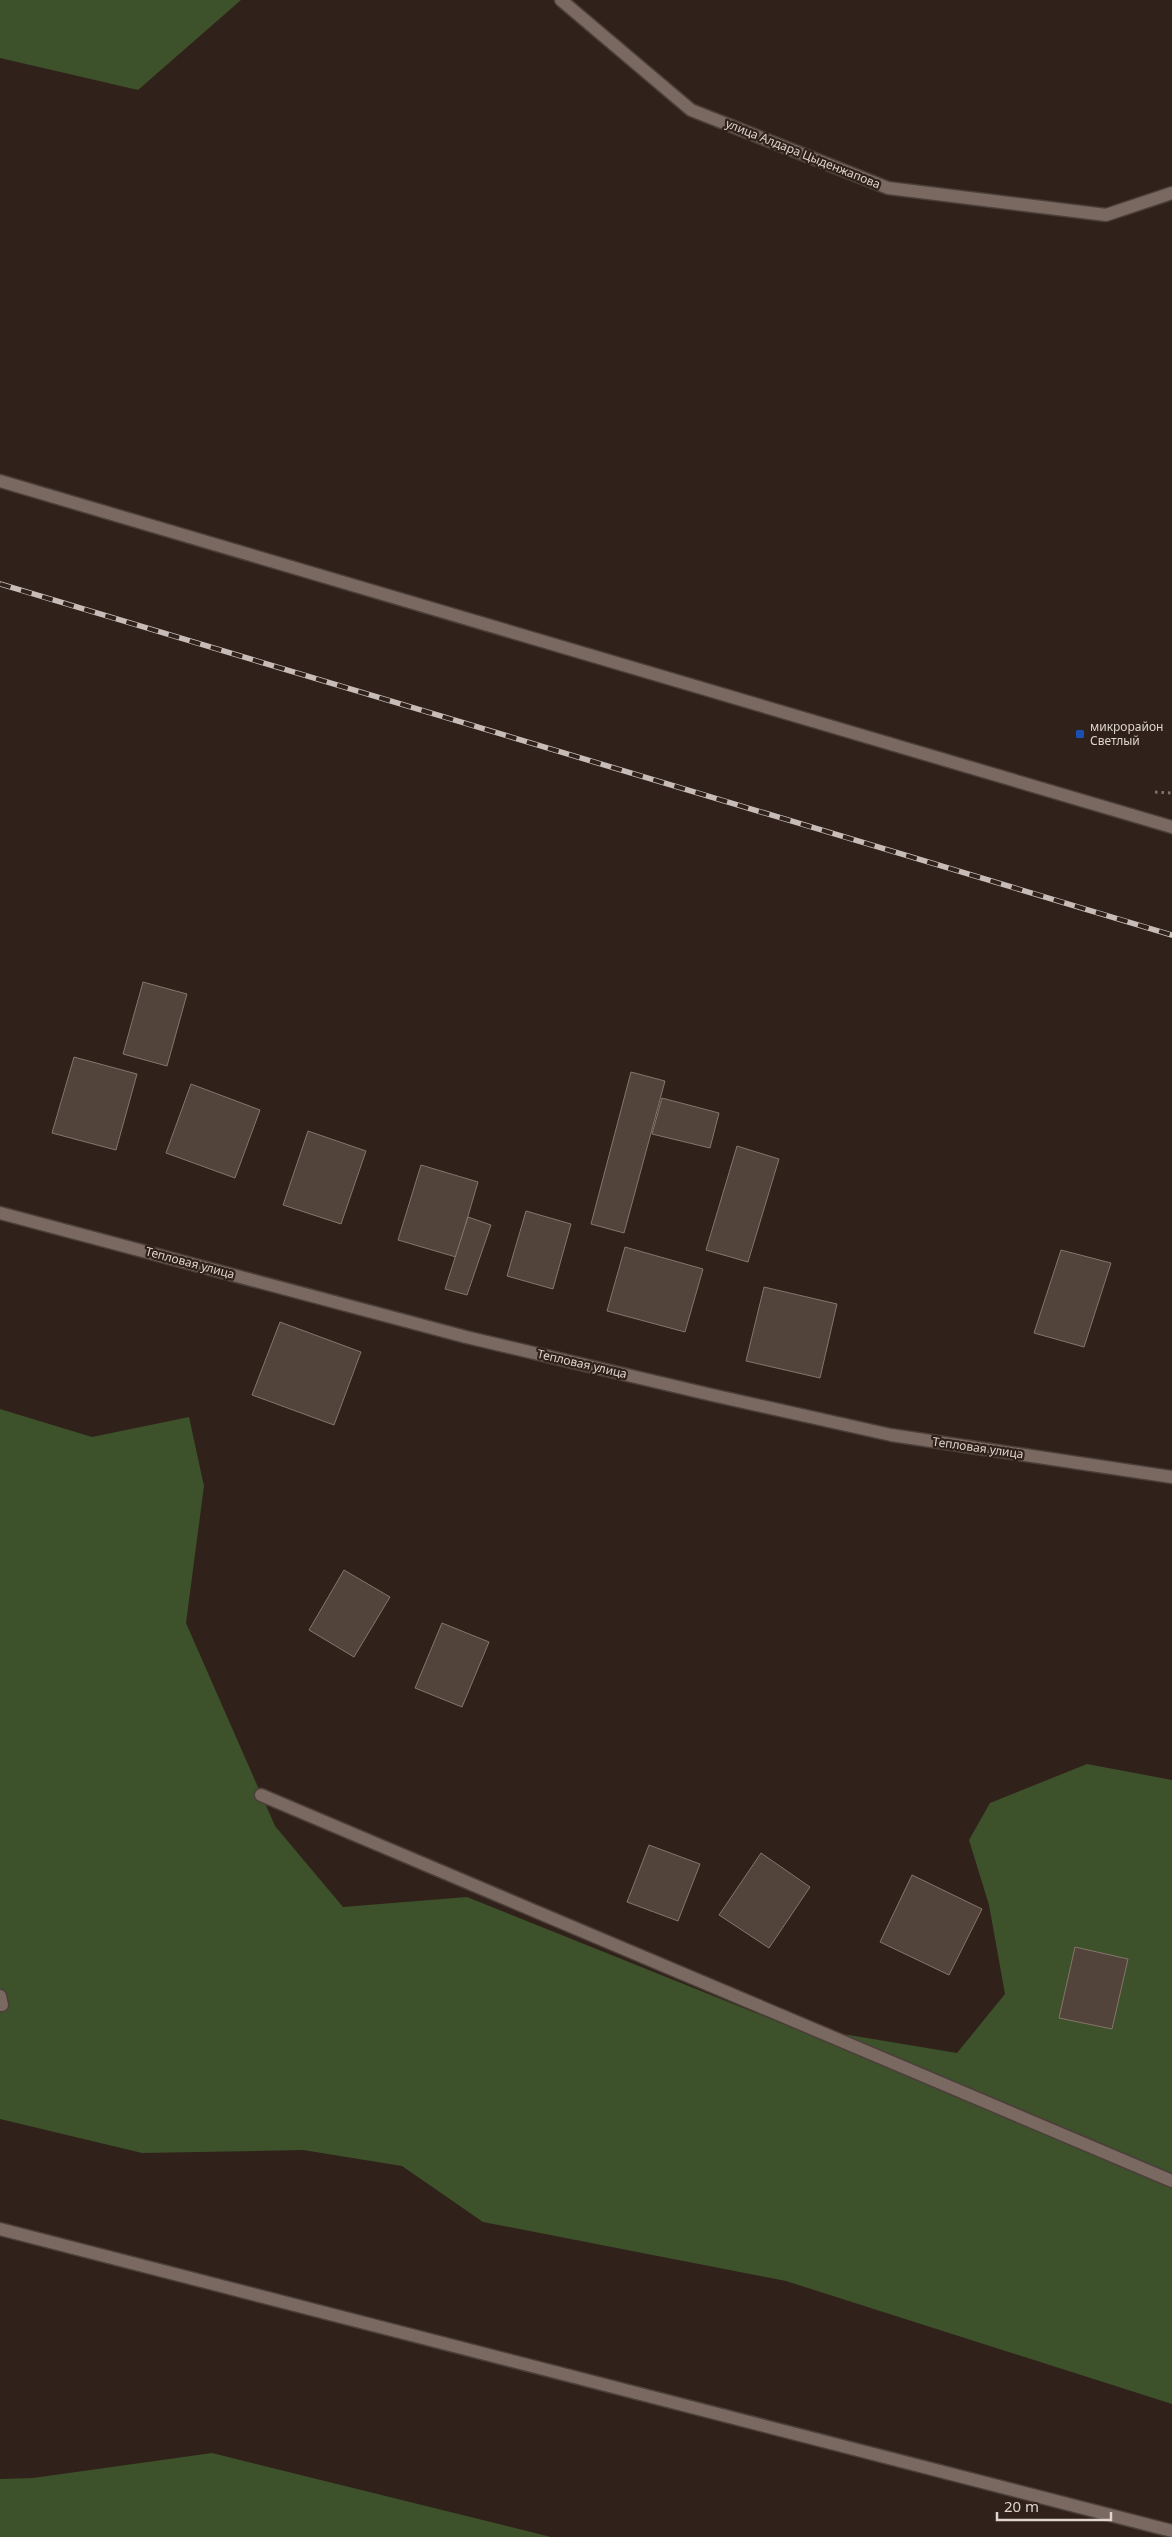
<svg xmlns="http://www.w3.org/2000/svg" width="1172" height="2537" font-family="'Noto Sans',sans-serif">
<rect width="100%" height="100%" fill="#30221a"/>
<g fill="#3d512b">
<polygon points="0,0 241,0 138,90 0,58"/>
<polygon points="0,1409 92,1437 189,1417 204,1486 186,1623 275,1826 343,1907 467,1897 783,2024 957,2053 1005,1994 989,1905 969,1840 990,1803 1087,1764 1172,1780 1172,2404 786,2281 483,2222 402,2166 303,2150 142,2153 0,2119"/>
<polygon points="212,2453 551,2537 0,2537 0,2479 33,2478"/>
</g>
<g fill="#53443b" stroke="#86756b">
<polygon points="143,982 187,994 167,1066 123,1054"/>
<polygon points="74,1057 137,1074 116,1150 52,1133"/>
<polygon points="631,1072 665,1081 624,1233 591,1224"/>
<polygon points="191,1084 260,1110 235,1178 166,1153"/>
<polygon points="662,1098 719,1113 710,1148 652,1134"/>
<polygon points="308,1131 366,1151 341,1224 283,1205"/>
<polygon points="737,1146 779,1159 748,1262 706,1250"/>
<polygon points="421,1165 478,1182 456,1257 398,1240"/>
<polygon points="526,1211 571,1224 553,1289 507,1276"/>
<polygon points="468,1217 491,1225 467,1295 445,1289"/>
<polygon points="625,1247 703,1269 685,1332 607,1311"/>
<polygon points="1061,1250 1111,1263 1084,1347 1034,1333"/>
<polygon points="764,1287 837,1304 820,1378 746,1361"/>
<polygon points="280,1322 361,1352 334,1425 252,1395"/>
<polygon points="344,1570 390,1597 354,1657 309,1630"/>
<polygon points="442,1623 489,1642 462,1707 415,1688"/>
<polygon points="649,1845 700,1864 678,1921 627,1902"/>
<polygon points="761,1853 810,1887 769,1948 719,1915"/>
<polygon points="912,1875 982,1909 949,1975 880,1942"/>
<polygon points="1075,1947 1128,1959 1112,2029 1059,2018"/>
</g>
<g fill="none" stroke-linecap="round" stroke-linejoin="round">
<defs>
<g id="service">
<polyline points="561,0 691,110 888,188 1106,215 1172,193"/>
<polyline points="261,1795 1172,2181"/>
<polyline points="0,1996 2,2005 0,2005"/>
</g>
<polyline id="minor" points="0,1213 466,1337 712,1395 891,1435 1172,1477"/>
<g id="tertiary">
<polyline points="0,481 1172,827"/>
<polyline points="0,2229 1172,2531"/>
</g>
</defs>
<use href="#service" stroke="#4b3f3a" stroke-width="15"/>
<use href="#minor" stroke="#4b3f3a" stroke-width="15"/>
<use href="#tertiary" stroke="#4b3f3a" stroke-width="15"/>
<polyline stroke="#80736d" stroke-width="3" stroke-dasharray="2.5 4" stroke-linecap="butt" points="1155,792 1172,793"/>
<use href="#service" stroke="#7a6960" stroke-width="12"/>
<use href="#minor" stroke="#7a6960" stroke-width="12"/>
<use href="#tertiary" stroke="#7a6960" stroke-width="12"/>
<defs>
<polyline id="rail" points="0,584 1172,935"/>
</defs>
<use href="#rail" stroke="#c7bcb7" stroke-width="5.5"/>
<use href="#rail" stroke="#30221a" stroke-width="4" stroke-dasharray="11" stroke-linecap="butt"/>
</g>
<rect fill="#1a4fb4" stroke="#30221a" stroke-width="2" x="1075" y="729" width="10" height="10" rx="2.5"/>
<g text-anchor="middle" stroke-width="4.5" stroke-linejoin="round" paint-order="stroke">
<g font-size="12" fill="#ded4cf" stroke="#30221a">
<text transform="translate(803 154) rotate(22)" y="4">улица Алдара Цыденжапова</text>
<text transform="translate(190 1263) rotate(15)" y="4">Тепловая улица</text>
<text transform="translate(582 1364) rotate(13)" y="4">Тепловая улица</text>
<text transform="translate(978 1448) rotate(8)" y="4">Тепловая улица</text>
</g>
<g font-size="12" fill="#ded4cf" stroke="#30221a" text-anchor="start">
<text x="1090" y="731">микрорайон<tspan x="1090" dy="14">Светлый</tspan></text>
</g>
</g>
<path d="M997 2512v8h114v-8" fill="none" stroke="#ded4cf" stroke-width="2.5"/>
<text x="1004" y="2512" font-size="15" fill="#ded4cf" stroke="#30221a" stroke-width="4" paint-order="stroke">20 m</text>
</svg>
